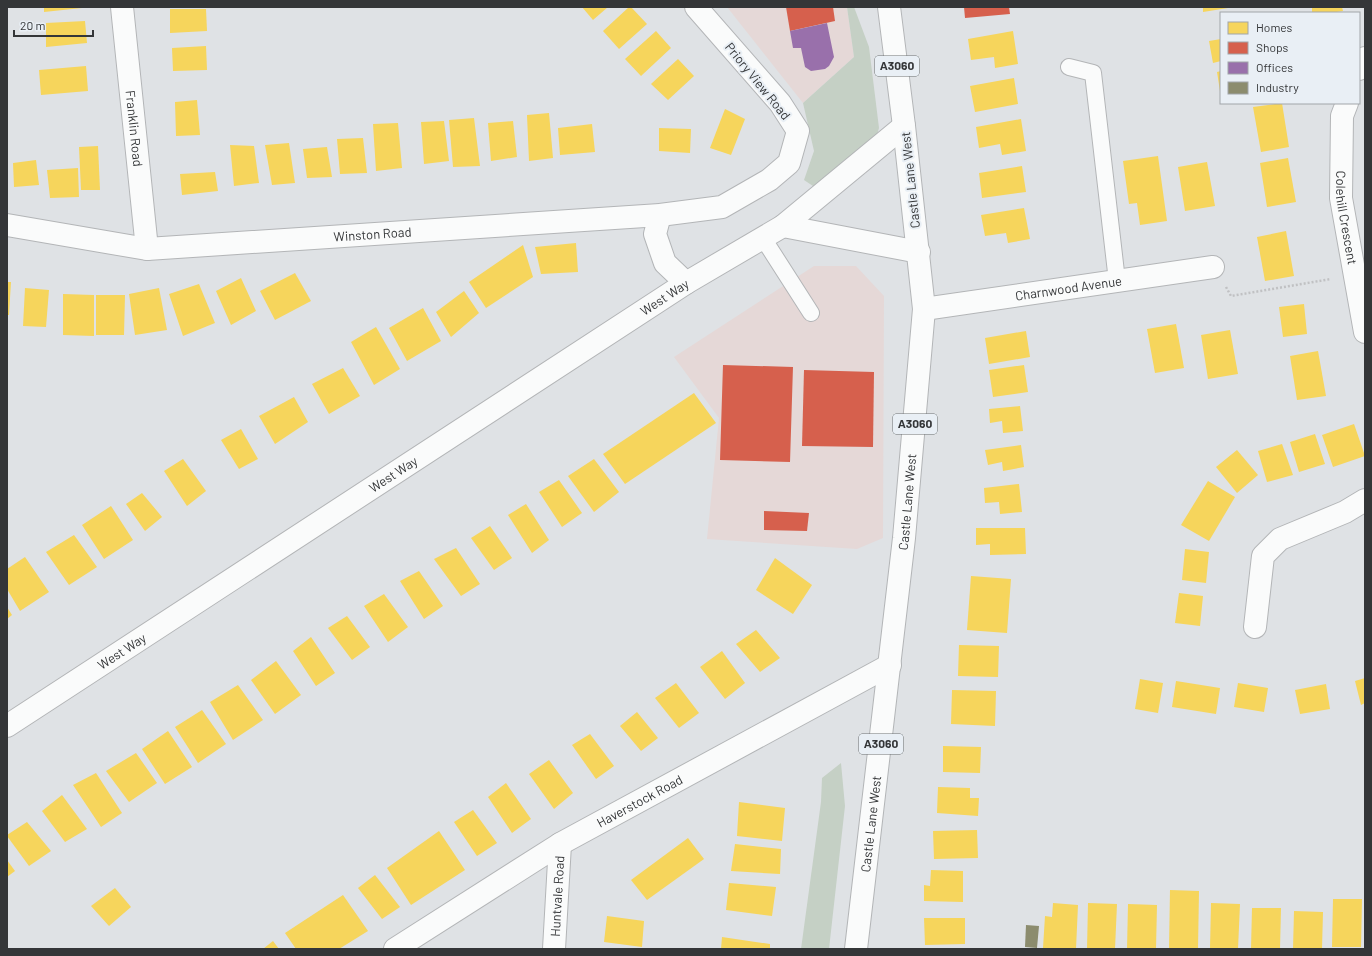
<svg xmlns="http://www.w3.org/2000/svg" width="1372" height="956" font-family="Barlow,sans-serif">
<rect width="100%" height="100%" fill="#dfe2e5"/>
<g fill="#e5d8d7">
<polygon points="727,7 847,7 854,57 803,103"/>
<polygon points="814,266 856,266 884,296 883,538 857,549 707,539 719,418 674,357"/>
</g>
<g fill="#c5d0c5">
<polygon points="847,7 854,7 869,47 879,128 874,145 816,188 804,180 814,151 803,103 854,57"/>
<polygon points="841,763 845,806 829,949 801,949 821,802 822,778"/>
</g>
<g fill="#f6d55c">
<polygon points="44,7 82,7 82,8 44,12"/>
<polygon points="582,7 608,7 593,20"/>
<polygon points="629,7 631,7 647,24 619,49 603,31"/>
<polygon points="1203,7 1228,7 1228,8 1203,12"/>
<polygon points="1312,7 1342,7 1343,11 1330,13 1312,13"/>
<polygon points="170,9 206,9 207,31 170,33"/>
<polygon points="85,21 87,43 46,47 46,23"/>
<polygon points="656,31 671,48 641,76 625,59"/>
<polygon points="1013,31 1018,64 995,68 994,57 971,60 968,39"/>
<polygon points="1221,39 1221,61 1213,63 1209,41"/>
<polygon points="206,46 207,70 173,71 172,48"/>
<polygon points="678,59 694,76 668,100 651,84"/>
<polygon points="86,66 88,91 41,95 39,70"/>
<polygon points="1221,71 1221,91 1220,91 1217,72"/>
<polygon points="1014,78 1018,104 975,112 970,86"/>
<polygon points="197,100 200,135 176,136 175,102"/>
<polygon points="1282,103 1289,147 1261,152 1253,107"/>
<polygon points="725,109 745,119 731,155 710,148"/>
<polygon points="549,113 553,158 529,161 527,115"/>
<polygon points="474,118 480,166 453,167 449,120"/>
<polygon points="1021,119 1026,151 1002,155 1000,144 979,148 976,127"/>
<polygon points="444,121 449,161 424,164 421,122"/>
<polygon points="513,121 517,157 491,161 488,123"/>
<polygon points="398,123 402,168 376,171 373,124"/>
<polygon points="592,124 595,152 560,155 558,128"/>
<polygon points="659,128 691,129 690,153 659,151"/>
<polygon points="363,138 367,173 340,174 337,139"/>
<polygon points="289,143 295,183 272,185 265,145"/>
<polygon points="230,145 254,146 259,183 234,186"/>
<polygon points="98,146 100,190 81,190 79,147"/>
<polygon points="327,147 332,177 307,178 303,149"/>
<polygon points="1158,156 1167,221 1140,225 1137,203 1129,204 1123,161"/>
<polygon points="1288,158 1296,202 1267,207 1260,163"/>
<polygon points="36,160 39,185 14,187 13,163"/>
<polygon points="1207,162 1215,206 1185,211 1178,167"/>
<polygon points="1022,166 1026,192 982,198 979,173"/>
<polygon points="78,168 79,197 50,198 47,170"/>
<polygon points="215,172 218,191 182,195 180,174"/>
<polygon points="1024,208 1030,239 1008,243 1006,233 985,236 981,215"/>
<polygon points="1286,231 1294,276 1265,281 1257,237"/>
<polygon points="576,243 578,272 541,274 535,247"/>
<polygon points="523,245 533,277 486,308 469,282"/>
<polygon points="295,273 311,301 275,320 260,291"/>
<polygon points="241,278 256,311 231,325 216,291"/>
<polygon points="7,282 11,282 9,315 7,315"/>
<polygon points="199,284 215,323 183,336 169,294"/>
<polygon points="25,288 49,290 46,327 23,326"/>
<polygon points="159,288 167,330 135,335 129,294"/>
<polygon points="464,291 479,313 451,337 436,312"/>
<polygon points="63,294 94,295 94,336 63,335"/>
<polygon points="96,295 125,295 124,335 96,335"/>
<polygon points="1304,304 1307,334 1283,337 1279,307"/>
<polygon points="423,308 441,341 407,361 389,328"/>
<polygon points="1176,324 1184,368 1155,373 1147,329"/>
<polygon points="376,327 400,369 374,385 351,342"/>
<polygon points="1230,330 1238,374 1208,379 1201,335"/>
<polygon points="1026,331 1030,357 989,364 985,338"/>
<polygon points="1318,351 1326,396 1297,400 1290,356"/>
<polygon points="1024,365 1028,392 993,397 989,370"/>
<polygon points="343,368 360,396 329,414 312,384"/>
<polygon points="694,393 716,423 625,484 603,454"/>
<polygon points="294,397 308,422 275,444 259,416"/>
<polygon points="1020,406 1023,431 1003,433 1002,421 990,423 989,409"/>
<polygon points="1354,424 1365,456 1333,467 1322,435"/>
<polygon points="241,429 258,459 239,469 221,440"/>
<polygon points="1315,434 1325,464 1299,472 1290,442"/>
<polygon points="1282,444 1293,475 1267,482 1258,451"/>
<polygon points="1021,445 1024,467 1003,471 1002,462 988,465 985,450"/>
<polygon points="1237,450 1258,475 1237,493 1216,467"/>
<polygon points="183,459 206,491 187,506 164,471"/>
<polygon points="594,459 619,492 594,512 568,476"/>
<polygon points="559,480 582,513 562,527 539,492"/>
<polygon points="1208,481 1235,497 1209,541 1181,525"/>
<polygon points="1019,484 1022,512 1000,514 999,502 985,503 984,488"/>
<polygon points="142,493 162,517 145,531 126,504"/>
<polygon points="526,504 549,540 532,553 508,515"/>
<polygon points="111,506 133,540 104,559 82,525"/>
<polygon points="490,526 512,558 494,570 471,538"/>
<polygon points="976,528 1025,528 1026,554 990,555 990,544 976,545"/>
<polygon points="74,535 97,567 69,585 46,552"/>
<polygon points="456,548 480,584 461,596 434,559"/>
<polygon points="1185,549 1209,552 1206,583 1182,580"/>
<polygon points="25,557 49,592 20,611 7,589 7,569"/>
<polygon points="775,558 812,585 793,614 756,590"/>
<polygon points="419,571 443,606 424,619 400,581"/>
<polygon points="971,576 1011,579 1007,633 967,630"/>
<polygon points="1179,593 1203,596 1200,626 1175,623"/>
<polygon points="384,594 408,627 388,642 364,606"/>
<polygon points="7,607 12,615 7,619"/>
<polygon points="347,616 370,647 352,660 328,628"/>
<polygon points="756,630 780,658 760,672 736,644"/>
<polygon points="311,637 335,673 316,686 293,651"/>
<polygon points="959,645 999,646 998,677 958,676"/>
<polygon points="722,651 745,683 725,699 700,667"/>
<polygon points="276,661 301,695 275,714 251,680"/>
<polygon points="1365,678 1365,703 1361,705 1355,681"/>
<polygon points="1140,679 1163,683 1158,713 1135,709"/>
<polygon points="1176,681 1220,688 1216,714 1172,707"/>
<polygon points="676,683 699,713 679,728 655,698"/>
<polygon points="1238,683 1268,688 1264,712 1234,707"/>
<polygon points="1326,684 1330,709 1300,714 1295,690"/>
<polygon points="238,685 263,720 233,740 210,702"/>
<polygon points="952,690 996,691 995,726 951,724"/>
<polygon points="202,710 226,744 198,763 175,727"/>
<polygon points="637,712 658,738 641,751 620,726"/>
<polygon points="168,731 192,767 165,784 142,749"/>
<polygon points="590,734 614,766 596,779 572,745"/>
<polygon points="943,746 981,747 980,773 943,772"/>
<polygon points="136,753 157,783 129,802 106,771"/>
<polygon points="549,760 573,793 554,809 529,774"/>
<polygon points="96,773 122,813 101,827 73,785"/>
<polygon points="506,783 531,819 512,833 488,797"/>
<polygon points="938,787 970,788 970,798 979,798 978,816 937,813"/>
<polygon points="62,795 87,829 65,842 42,811"/>
<polygon points="739,802 785,808 782,841 737,836"/>
<polygon points="473,810 497,843 477,856 454,822"/>
<polygon points="27,822 51,851 29,866 7,836 7,835"/>
<polygon points="977,830 978,858 934,859 933,831"/>
<polygon points="439,831 465,870 411,905 387,868"/>
<polygon points="688,838 704,859 647,900 631,880"/>
<polygon points="735,844 781,849 780,874 731,871"/>
<polygon points="7,860 15,871 7,877"/>
<polygon points="931,870 963,871 963,902 924,901 924,885 930,886"/>
<polygon points="375,875 400,907 382,919 358,888"/>
<polygon points="729,883 776,887 772,916 726,910"/>
<polygon points="115,888 131,907 109,926 91,906"/>
<polygon points="1170,890 1199,891 1198,949 1169,949"/>
<polygon points="343,895 368,931 339,949 296,949 285,933"/>
<polygon points="1333,899 1362,899 1361,947 1332,947"/>
<polygon points="1053,903 1078,905 1076,949 1043,948 1045,916 1052,917"/>
<polygon points="1088,903 1117,904 1115,949 1087,949"/>
<polygon points="1211,903 1240,904 1238,949 1210,949"/>
<polygon points="1128,904 1157,905 1156,949 1127,949"/>
<polygon points="1252,908 1281,908 1280,949 1251,949"/>
<polygon points="1294,911 1323,912 1322,949 1293,949"/>
<polygon points="607,916 644,921 642,947 604,942"/>
<polygon points="924,918 965,918 965,944 925,945"/>
<polygon points="722,937 770,944 770,949 721,949"/>
<polygon points="273,941 279,949 263,949"/>
</g>
<g fill="#d6604d">
<polygon points="786,7 833,7 835,21 790,31"/>
<polygon points="964,7 1009,7 1010,14 965,18"/>
<polygon points="723,365 793,367 790,462 720,460"/>
<polygon points="804,370 874,372 873,447 802,446"/>
<polygon points="764,511 809,513 807,531 764,530"/>
</g>
<polygon fill="#9970ab" points="827,23 834,57 829,66 825,69 811,71 805,67 801,48 793,48 790,31"/>
<polygon fill="#8c8c6e" points="1026,925 1039,926 1037,948 1025,947"/>
<g fill="none" stroke-linecap="round" stroke-linejoin="round">
<defs>
<g id="lane">
<polyline points="1069,67 1093,73 1117,281"/>
<polyline points="763,238 811,313"/>
</g>
<g id="street">
<path id="s1" d="M 122,7 L 147,249"/>
<polyline points="1359,69 1362,61 1365,58"/>
<path id="s2" d="M 1347,103 L 1342,116 L 1341,198 L 1365,332"/>
<polyline points="660,215 655,234 665,263 686,283"/>
<path id="s3" d="M 7,225 L 147,249 L 660,215 L 722,207 L 769,180 L 789,163 L 798,131 L 780,103 L 696,7"/>
<path id="s4" d="M 924,309 L 1213,267"/>
<polyline points="1255,627 1263,556 1280,539 1345,512 1365,500"/>
<path id="s5" d="M 395,949 L 560,844 L 890,665"/>
<path id="s6" d="M 554,949 L 560,844"/>
</g>
<g id="secondary">
<polyline points="783,226 919,252"/>
<path id="s7" d="M 7,726 L 686,283 L 783,226 L 904,126"/>
</g>
<g id="primary">
<path id="s8" d="M 856,949 L 904,538 L 924,309 L 904,126 L 889,7"/>
</g>
</defs>
<use href="#lane" stroke="#b3b5b7" stroke-width="18"/>
<use href="#street" stroke="#b3b5b7" stroke-width="24"/>
<use href="#secondary" stroke="#b3b5b7" stroke-width="24"/>
<use href="#primary" stroke="#b3b5b7" stroke-width="24"/>
<polyline stroke="#c0c1c3" stroke-width="2.5" stroke-dasharray="2 2" stroke-linecap="butt" points="1226,287 1231,296 1331,279"/>
<use href="#lane" stroke="#fafbfb" stroke-width="16"/>
<use href="#street" stroke="#fafbfb" stroke-width="22"/>
<use href="#secondary" stroke="#fafbfb" stroke-width="22"/>
<use href="#primary" stroke="#fafbfb" stroke-width="22"/>
</g>
<g text-anchor="middle" stroke-width="4" stroke-linejoin="round" paint-order="stroke">
<g fill="#e9eff5" stroke="#6a6e71" stroke-width="1">
<rect x="875" y="56" width="44" height="20" rx="3"/>
<rect x="893" y="414" width="44" height="20" rx="3"/>
<rect x="859" y="734" width="44" height="20" rx="3"/>
</g>
<g font-size="12" font-weight="bold" fill="#343638">
<text x="897" y="70">A3060</text>
<text x="915" y="428">A3060</text>
<text x="881" y="748">A3060</text>
</g>
<g font-size="13" fill="#343638" stroke="#e9eff5">
<text transform="translate(758 81) rotate(51)" y="5">Priory View Road</text>
<text dy="5" stroke="none"><textPath href="#s1" startOffset="122">Franklin Road</textPath></text>
<text transform="translate(910 180) rotate(-96)" y="5">Castle Lane West</text>
<text dy="5" stroke="none"><textPath href="#s2" startOffset="116">Colehill Crescent</textPath></text>
<text dy="5" stroke="none"><textPath href="#s3" startOffset="368">Winston Road</textPath></text>
<text dy="5" stroke="none"><textPath href="#s4" startOffset="146">Charnwood Avenue</textPath></text>
<text dy="5" stroke="none"><textPath href="#s7" startOffset="785">West Way</textPath></text>
<text dy="5" stroke="none"><textPath href="#s7" startOffset="461">West Way</textPath></text>
<text dy="5" stroke="none"><textPath href="#s8" startOffset="450">Castle Lane West</textPath></text>
<text dy="5" stroke="none"><textPath href="#s7" startOffset="137">West Way</textPath></text>
<text dy="5" stroke="none"><textPath href="#s5" startOffset="286">Haverstock Road</textPath></text>
<text dy="5" stroke="none"><textPath href="#s8" startOffset="126">Castle Lane West</textPath></text>
<text dy="5" stroke="none"><textPath href="#s6" startOffset="53">Huntvale Road</textPath></text>
</g>
</g>
<rect width="1372" height="956" fill="none" stroke="#343638" stroke-width="16"/>
<rect x="1220" y="12" width="140" height="92" fill="#e9eff5" stroke="#a1a5a9"/>
<rect x="1228" y="22" width="20" height="12" fill="#f6d55c" stroke="#a1a5a9"/>
<text x="1256" y="32" font-size="12" fill="#343638">Homes</text>
<rect x="1228" y="42" width="20" height="12" fill="#d6604d" stroke="#a1a5a9"/>
<text x="1256" y="52" font-size="12" fill="#343638">Shops</text>
<rect x="1228" y="62" width="20" height="12" fill="#9970ab" stroke="#a1a5a9"/>
<text x="1256" y="72" font-size="12" fill="#343638">Offices</text>
<rect x="1228" y="82" width="20" height="12" fill="#8c8c6e" stroke="#a1a5a9"/>
<text x="1256" y="92" font-size="12" fill="#343638">Industry</text>
<path d="M14 30v6h79v-6" fill="none" stroke="#343638" stroke-width="2"/>
<text x="20" y="30" font-size="12" fill="#343638" stroke="#e9eff5" stroke-width="3" paint-order="stroke">20 m</text>
</svg>
